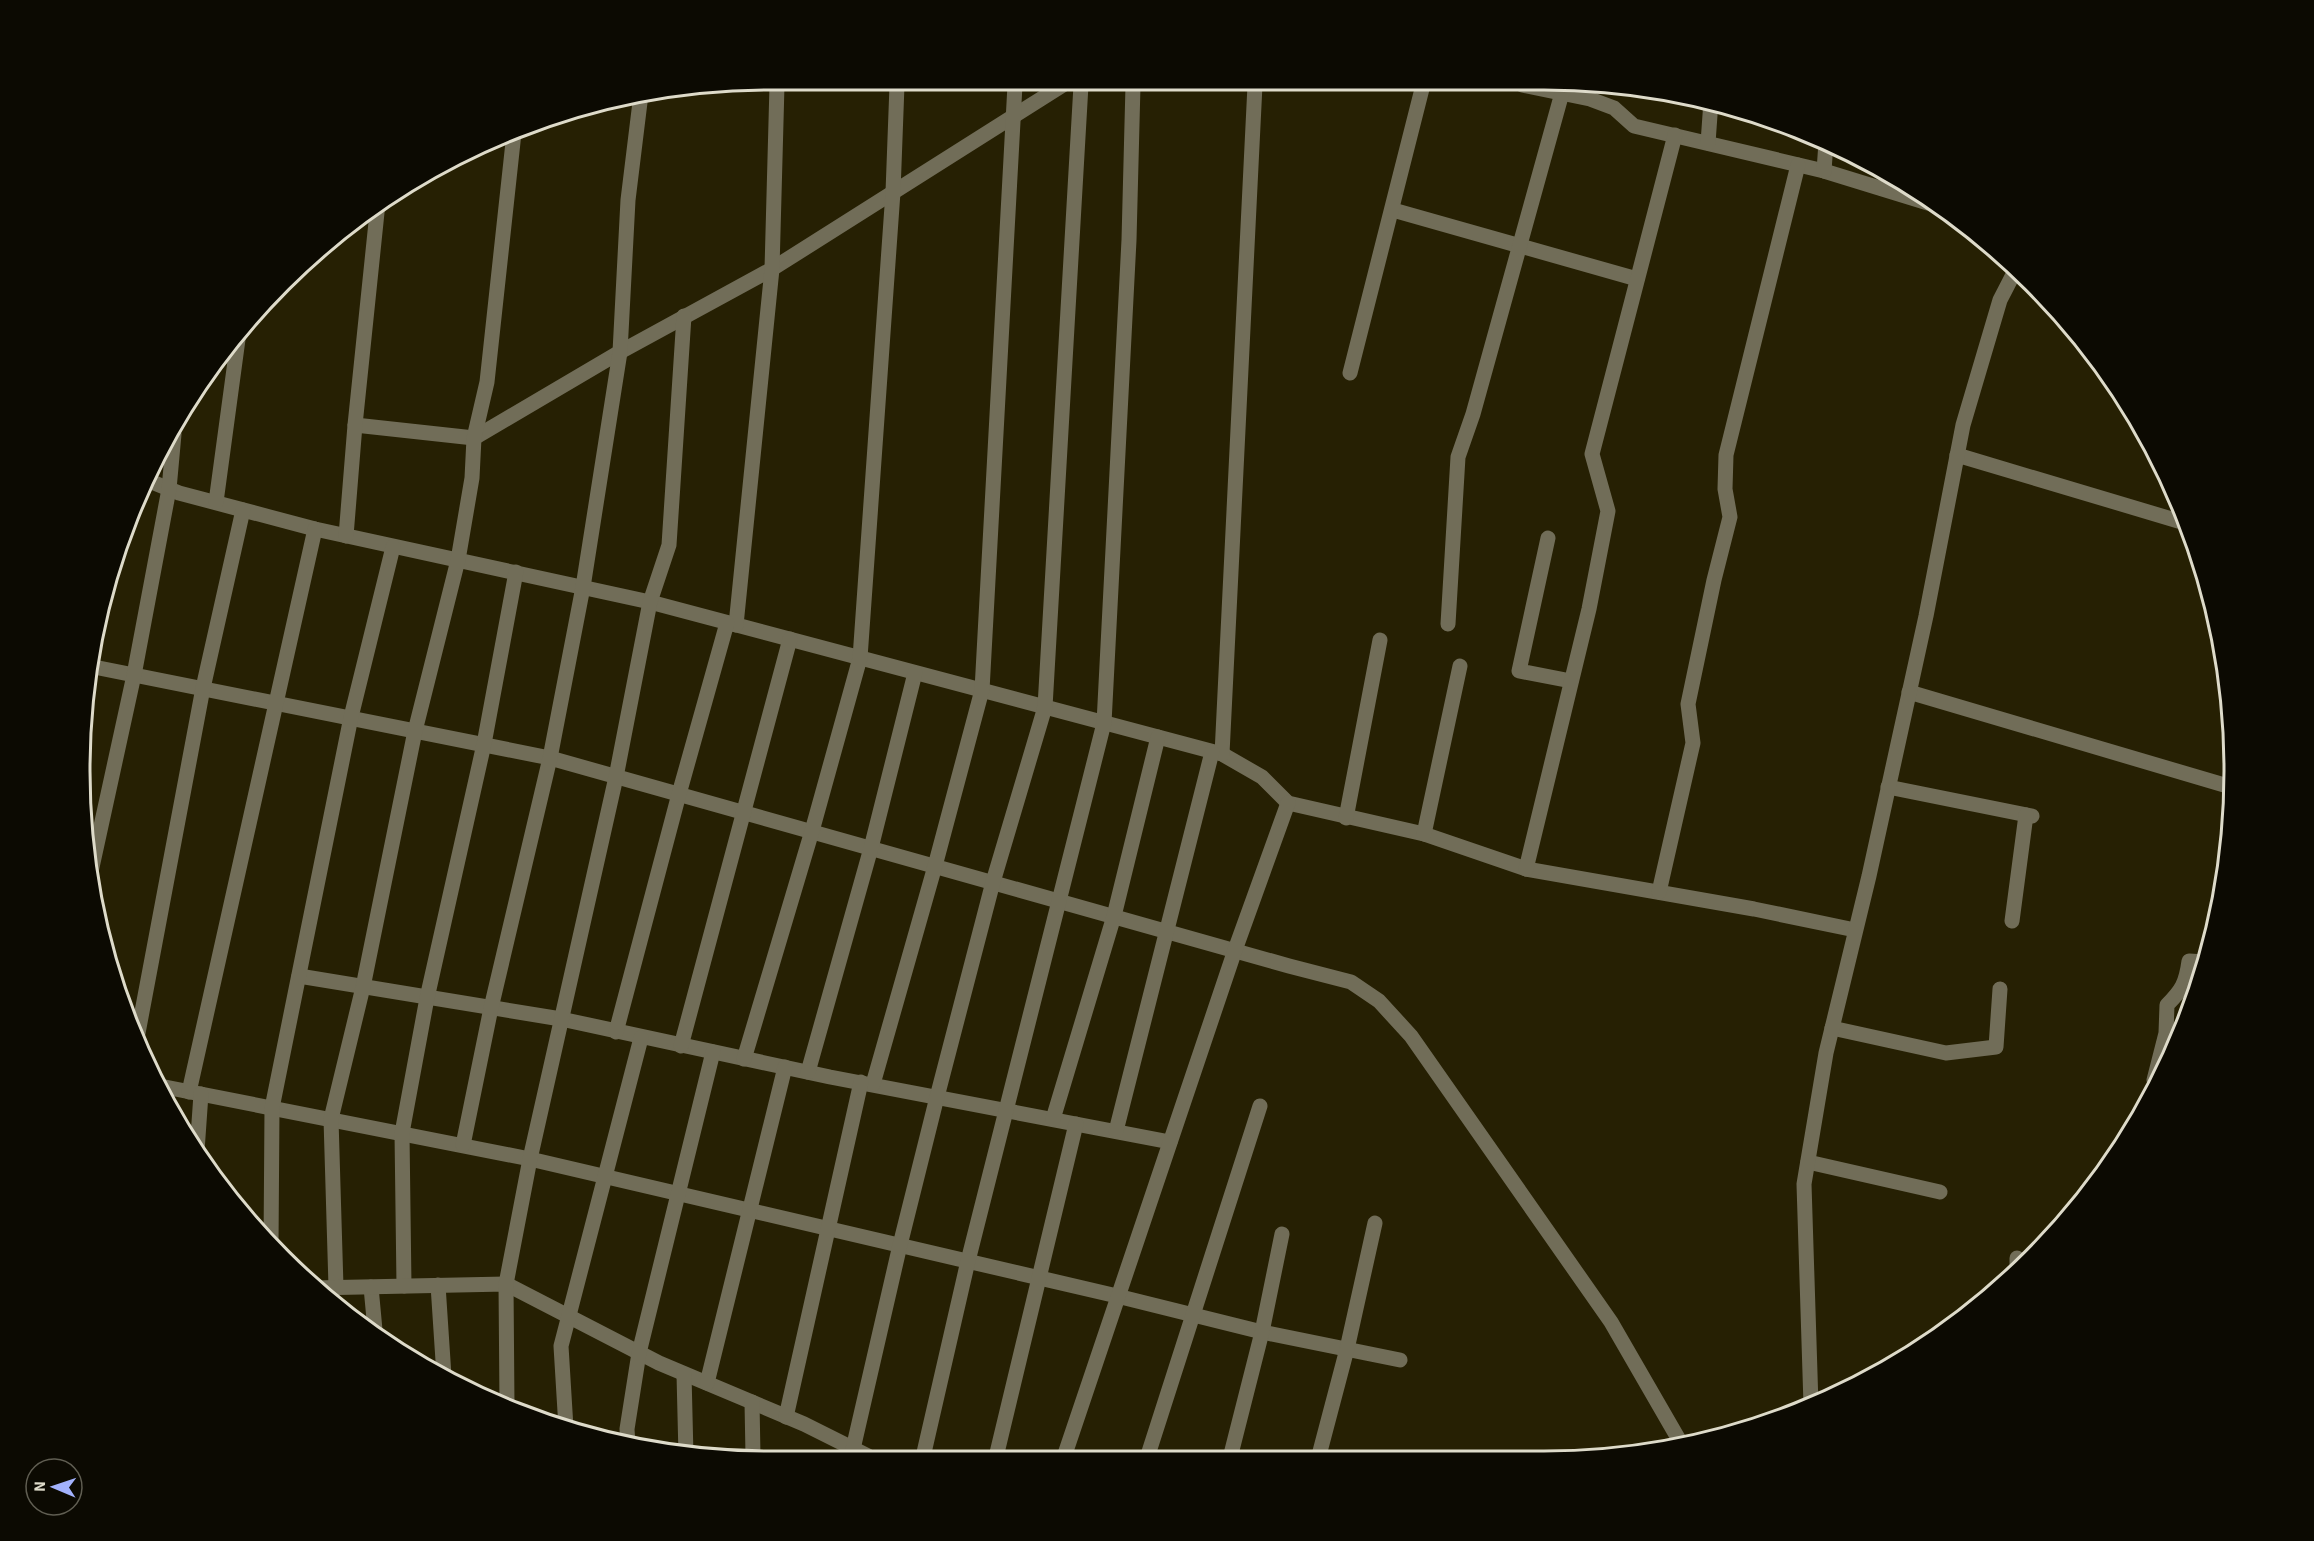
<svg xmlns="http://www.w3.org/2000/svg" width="2314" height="1541" font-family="'Source Sans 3',sans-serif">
<rect width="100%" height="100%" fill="#262003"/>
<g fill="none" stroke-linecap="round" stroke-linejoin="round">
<g stroke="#716d58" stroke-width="15">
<polyline points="1522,85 1590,99 1614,108 1634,126 1824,171 1928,203"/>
<polyline points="1708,143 1711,101"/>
<polyline points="1824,171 1826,142"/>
<polyline points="1393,210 1637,279"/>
<polyline points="1350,373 1423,85"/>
<polyline points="355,425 474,438 620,352 772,269 1063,85"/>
<polyline points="1957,455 2185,523"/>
<polyline points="147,480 179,493 315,529 650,602 1222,754 1262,777 1288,803 1424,834 1526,869 1754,909 1855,930"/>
<polyline points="216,502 239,332"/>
<polyline points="346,536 355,425 378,203"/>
<polyline points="1548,538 1519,671 1571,681"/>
<polyline points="1448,624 1458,457 1473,414 1562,93"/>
<polyline points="736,625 772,269 777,85"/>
<polyline points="89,666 550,758 1289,966 1351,982 1379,1001 1411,1036 1611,1322 1682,1445"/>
<polyline points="1909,692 2231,787"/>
<polyline points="1222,754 1255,85"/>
<polyline points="1888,787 2032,816"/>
<polyline points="1346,818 1380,640"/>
<polyline points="1424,834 1460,666"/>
<polyline points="1526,869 1589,609 1608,511 1592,454 1675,135"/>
<polyline points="89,881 134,675 169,489 174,434"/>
<polyline points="1659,892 1693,743 1688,704 1714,580 1730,517 1725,489 1726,455 1798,165"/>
<polyline points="2012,921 2026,815"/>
<polyline points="299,976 561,1019 830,1077 1170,1142"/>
<polyline points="1832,1028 1946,1053 1996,1047 2000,989"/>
<polyline points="616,1032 679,794 727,623"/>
<polyline points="138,1033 203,688 243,510"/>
<polyline points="681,1046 790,639"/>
<polyline points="744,1059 812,831 860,658 893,192 897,85"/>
<polyline points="808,1072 871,848 915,673"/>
<path d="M 2154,1080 L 2166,1033 L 2167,1005 C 2182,990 2186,983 2189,961 L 2205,962"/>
<polyline points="873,1084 935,866 982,690 1015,85"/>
<polyline points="160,1086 530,1159 1117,1296 1262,1332 1400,1360"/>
<polyline points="189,1092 315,529"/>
<polyline points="1053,1119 1114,916 1158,737"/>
<polyline points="1116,1131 1212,752"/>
<polyline points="463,1145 491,1008 550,758 583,587 620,352 628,200 641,94"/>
<polyline points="197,1151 201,1094"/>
<polyline points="1808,1162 1940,1192"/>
<polyline points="271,1246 272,1108 351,717 393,547"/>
<polyline points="2017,1258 2017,1269"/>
<polyline points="438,1285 444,1376"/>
<polyline points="404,1286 402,1133 427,998 484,744 516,572"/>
<polyline points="336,1287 331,1119 363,987 415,731 458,560 472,478 474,438 487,382 514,133"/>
<polyline points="371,1287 375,1330"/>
<polyline points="313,1288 506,1284 659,1363 804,1424 868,1456"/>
<polyline points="684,1374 686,1456"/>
<polyline points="707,1383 785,1067"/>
<polyline points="752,1402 753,1456"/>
<polyline points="1811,1405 1804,1184 1826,1053 1869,876 1926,616 1963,425 2000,300 2016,269"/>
<polyline points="507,1406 506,1284 530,1159 616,777 650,602 669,545 684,316"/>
<polyline points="786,1417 861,1082"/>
<polyline points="566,1428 561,1346 641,1038"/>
<polyline points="628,1445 627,1429 639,1353 713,1052"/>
<polyline points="853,1456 853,1449 900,1245 937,1097 993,882 1045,707 1081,85"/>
<polyline points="923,1457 968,1261 1104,723 1129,240 1133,85"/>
<polyline points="996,1457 1076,1124"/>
<polyline points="1064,1457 1235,950 1288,803"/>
<polyline points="1147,1458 1260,1106"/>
<polyline points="1230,1458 1262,1332 1282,1234"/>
<polyline points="1318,1459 1347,1349 1375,1223"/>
</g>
</g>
<path d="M0 0H2314V1541H0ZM770 90H1544A680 680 0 0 1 2224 770V771A680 680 0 0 1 1544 1451H770A680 680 0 0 1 90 771V770A680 680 0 0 1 770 90Z" fill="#0c0a02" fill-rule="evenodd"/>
<path fill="none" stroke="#dedbca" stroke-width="3" d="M770 90H1544A680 680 0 0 1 2224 770V771A680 680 0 0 1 1544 1451H770A680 680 0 0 1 90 771V770A680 680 0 0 1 770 90Z"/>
<g transform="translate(54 1487) rotate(272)"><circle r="28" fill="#0c0a02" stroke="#605e52" stroke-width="1.5"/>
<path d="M0-4.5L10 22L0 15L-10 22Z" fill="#a3b2fd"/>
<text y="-9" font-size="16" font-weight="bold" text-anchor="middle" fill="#dedbca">N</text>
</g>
</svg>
